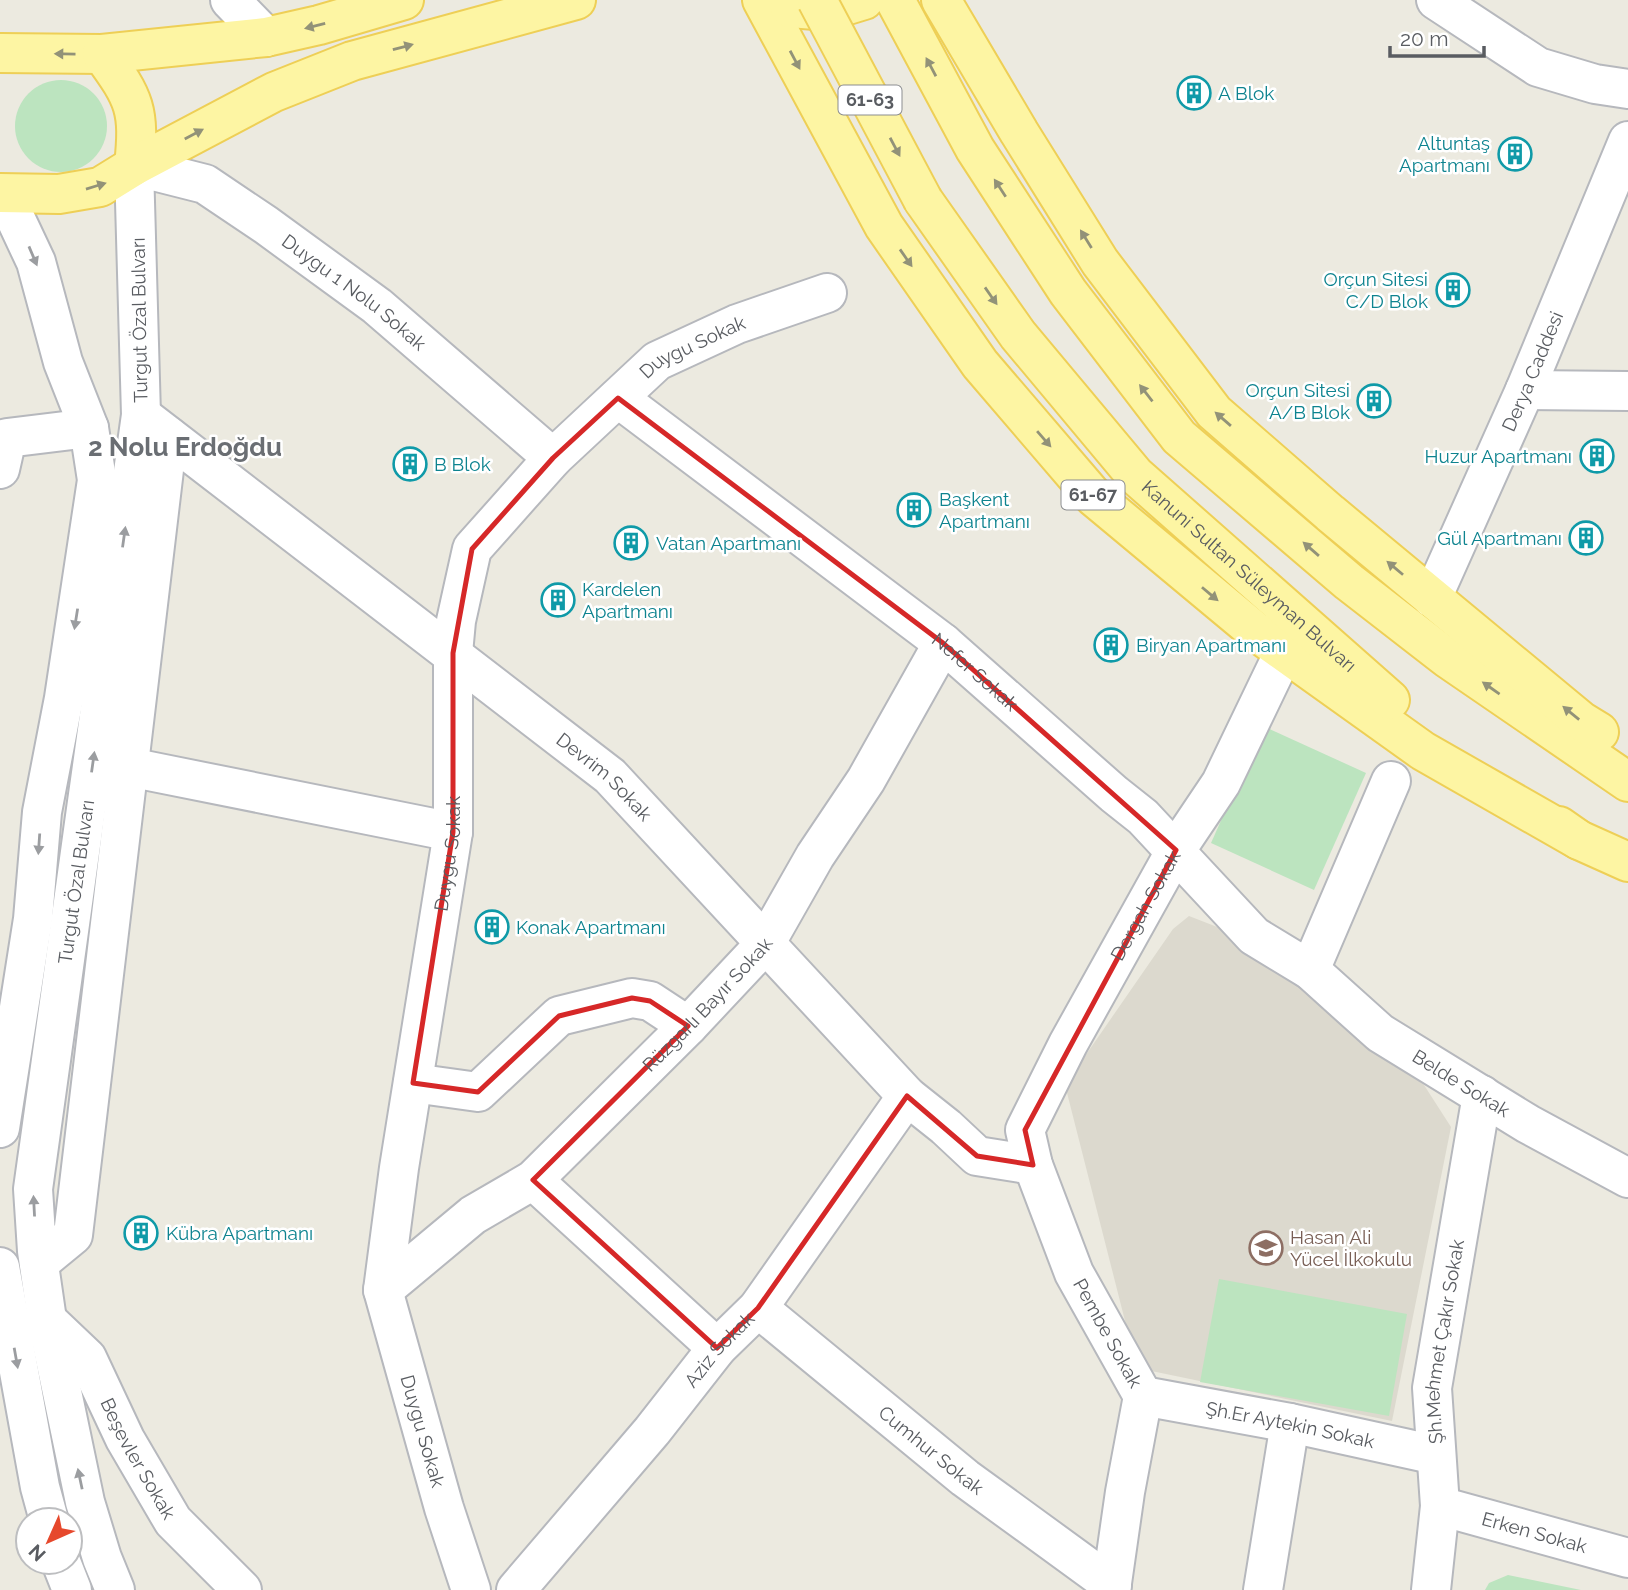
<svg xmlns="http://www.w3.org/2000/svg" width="1628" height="1590" font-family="Raleway,sans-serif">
<rect width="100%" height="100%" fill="#eceae0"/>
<polygon fill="#dcd9ce" points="1189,916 1230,932 1303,985 1353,1029 1424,1085 1451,1127 1392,1421 1137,1368 1065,1085 1173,929"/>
<g fill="#bce4bf">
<circle cx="61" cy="126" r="46"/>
<polygon points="1263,726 1366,773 1314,890 1211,843"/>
<polygon points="1219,1279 1407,1314 1389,1416 1200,1382"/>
<polygon points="1508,1575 1581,1590 1485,1590 1489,1583"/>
</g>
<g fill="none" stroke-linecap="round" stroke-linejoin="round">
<defs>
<g id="minor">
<polyline points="230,0 266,37"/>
<polyline points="1436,0 1538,67 1595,84 1628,89"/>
<polyline points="1525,390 1628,391"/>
<path id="s1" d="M 618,398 L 943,643 L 1114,794 L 1143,817 L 1254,936 L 1310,970 L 1380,1033 L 1528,1124 L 1628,1178"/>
<path id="s2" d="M 141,415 L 610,776 L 907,1096 L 946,1127 L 977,1156 L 1033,1165"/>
<polyline points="0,469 7,438 89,428"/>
<path id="s3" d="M 1432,598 L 1525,390 L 1628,141"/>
<polyline points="129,767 453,832"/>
<polyline points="1310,970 1391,781"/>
<polyline points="413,1083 478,1092 559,1016 632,998 650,1001 688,1026"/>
<polyline points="0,1128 33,919 42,812 64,698 97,480 89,428 63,362 36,262 4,194"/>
<polyline points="533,1180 717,1348"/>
<polyline points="39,1263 73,1235 168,436"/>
<polyline points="0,1267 40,1487 49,1520"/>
<path id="s4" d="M 383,1290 L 473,1215 L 533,1180 L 688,1026 L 765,944 L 815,856 L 866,780 L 943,643"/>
<path id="s5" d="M 758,1308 L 965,1478 L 1112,1585"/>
<path id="s6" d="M 47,1320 L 87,1358 L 125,1439 L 173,1521 L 242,1590"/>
<path id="s7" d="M 1143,1396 L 1290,1423 L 1436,1455"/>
<path id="s8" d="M 1440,1506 L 1628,1558"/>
<polyline points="61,1562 72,1590"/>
<path id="s9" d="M 115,1590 L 102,1558 L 85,1502 L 47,1320 L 37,1251 L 33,1189 L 141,415 L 134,166 L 205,184 L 266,225 L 377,306 L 553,458"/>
<path id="s10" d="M 471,1590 L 444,1508 L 383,1290 L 399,1168 L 453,832 L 453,653 L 456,621 L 472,549 L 553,458 L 657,361 L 737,324 L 827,293"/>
<path id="s11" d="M 516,1590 L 652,1431 L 717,1348 L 758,1308 L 907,1096"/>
<path id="s12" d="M 1111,1590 L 1125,1492 L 1143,1396 L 1074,1273 L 1033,1165 L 1025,1130 L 1068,1044 L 1176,850 L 1221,783 L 1284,652"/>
<polyline points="1263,1590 1290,1423"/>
<path id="s13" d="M 1431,1590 L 1440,1506 L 1432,1388 L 1482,1095"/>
</g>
<g id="major">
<polyline points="762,0 884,226 980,364 1094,497 1255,631 1423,751 1579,840"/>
<polyline points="895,0 975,149 1068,292 1179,437 1349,582 1447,658 1628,782"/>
<polyline points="941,0 1019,132 1100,262 1214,412 1330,513 1581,721 1599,732"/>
<polyline points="790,8 828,11 864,0"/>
<polyline points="0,53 102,54 266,37 319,25 404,0"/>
<path d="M 102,54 C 135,99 140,110 134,166"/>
<polyline points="0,193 59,194 100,187 134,166 274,92 352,61 576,0"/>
<path id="s14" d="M 923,200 L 1018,335 L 1135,475 L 1390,700"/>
<polyline points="1559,826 1579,840 1628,862"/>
</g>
</defs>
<use href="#minor" stroke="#b6b8bd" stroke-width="42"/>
<use href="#major" stroke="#eecf56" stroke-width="42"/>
<use href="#minor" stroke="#fff" stroke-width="38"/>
<use href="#major" stroke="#fdf5a3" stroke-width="38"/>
<defs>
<polyline id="major-bridge" points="817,0 923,200"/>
</defs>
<use href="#major-bridge" stroke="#eecf56" stroke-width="42" stroke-linecap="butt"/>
<use href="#major-bridge" stroke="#fdf5a3" stroke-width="38"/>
</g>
<defs><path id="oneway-solid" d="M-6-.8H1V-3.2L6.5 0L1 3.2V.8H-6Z" transform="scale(1.75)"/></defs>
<g fill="#929278">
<use href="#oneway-solid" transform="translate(315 26) rotate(166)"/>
<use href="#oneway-solid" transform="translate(403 47) rotate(-15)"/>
<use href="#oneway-solid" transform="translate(65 54) rotate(-179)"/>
<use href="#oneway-solid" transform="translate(795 60) rotate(62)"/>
<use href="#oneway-solid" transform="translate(931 67) rotate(-118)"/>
<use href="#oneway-solid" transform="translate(194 134) rotate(-28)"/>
<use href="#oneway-solid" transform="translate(895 147) rotate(62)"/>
<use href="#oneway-solid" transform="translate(96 186) rotate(-17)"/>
<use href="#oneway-solid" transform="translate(1000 188) rotate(-123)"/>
<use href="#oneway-solid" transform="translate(1086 239) rotate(-122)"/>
<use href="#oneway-solid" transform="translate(906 258) rotate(55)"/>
<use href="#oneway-solid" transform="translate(991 296) rotate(55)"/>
<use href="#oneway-solid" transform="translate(1146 393) rotate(-128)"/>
<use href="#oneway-solid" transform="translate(1223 419) rotate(-139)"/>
<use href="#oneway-solid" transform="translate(1044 439) rotate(49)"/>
<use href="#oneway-solid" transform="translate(1311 549) rotate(-139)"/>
<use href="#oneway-solid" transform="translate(1395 568) rotate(-140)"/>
<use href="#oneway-solid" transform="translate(1210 594) rotate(40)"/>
<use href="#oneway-solid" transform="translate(1491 688) rotate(-145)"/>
<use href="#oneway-solid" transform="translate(1571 713) rotate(-141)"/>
</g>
<g fill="#9b9da0">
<use href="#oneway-solid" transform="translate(33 256) rotate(67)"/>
<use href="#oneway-solid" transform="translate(124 537) rotate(-82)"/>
<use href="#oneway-solid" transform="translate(76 619) rotate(99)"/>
<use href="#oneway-solid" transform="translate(93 762) rotate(-82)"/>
<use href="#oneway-solid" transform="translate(39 844) rotate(94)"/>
<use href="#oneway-solid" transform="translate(34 1206) rotate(-93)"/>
<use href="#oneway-solid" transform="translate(16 1358) rotate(80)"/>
<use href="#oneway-solid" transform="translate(80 1479) rotate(-102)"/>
</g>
<path fill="none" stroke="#d62828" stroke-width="5" stroke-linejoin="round" d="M 618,398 L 943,643 L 1176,850 L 1025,1130 L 1033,1165 L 977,1156 L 907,1096 L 758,1308 L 717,1348 L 533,1180 L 688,1026 L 650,1001 L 632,998 L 559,1016 L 478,1092 L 413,1083 L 453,832 L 453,653 L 472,549 L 553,458 Z"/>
<defs>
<symbol id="building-ring" viewBox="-11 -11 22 22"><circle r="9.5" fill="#fff" stroke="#0f9aa8" stroke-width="1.5"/><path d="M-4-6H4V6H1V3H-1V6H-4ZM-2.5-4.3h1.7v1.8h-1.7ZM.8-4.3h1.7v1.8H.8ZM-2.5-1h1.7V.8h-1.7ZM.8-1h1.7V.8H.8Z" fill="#0f9aa8"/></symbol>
<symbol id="school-ring" viewBox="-11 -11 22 22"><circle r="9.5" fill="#fff" stroke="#8d6e63" stroke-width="1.5"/><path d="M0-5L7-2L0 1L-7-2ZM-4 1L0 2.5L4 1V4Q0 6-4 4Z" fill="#8d6e63"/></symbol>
</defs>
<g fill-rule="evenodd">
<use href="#building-ring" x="1175" y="74" width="38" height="38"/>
<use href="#building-ring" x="1496" y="135" width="38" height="38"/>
<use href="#building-ring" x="1434" y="271" width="38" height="38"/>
<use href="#building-ring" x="1355" y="382" width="38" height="38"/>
<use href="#building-ring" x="1578" y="437" width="38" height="38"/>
<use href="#building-ring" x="391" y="445" width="38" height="38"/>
<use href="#building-ring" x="895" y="491" width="38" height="38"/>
<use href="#building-ring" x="1567" y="519" width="38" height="38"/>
<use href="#building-ring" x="612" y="524" width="38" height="38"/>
<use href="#building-ring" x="539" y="581" width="38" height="38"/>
<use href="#building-ring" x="1092" y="626" width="38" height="38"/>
<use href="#building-ring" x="473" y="908" width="38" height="38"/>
<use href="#building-ring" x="122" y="1214" width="38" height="38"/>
<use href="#school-ring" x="1247" y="1229" width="38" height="38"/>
</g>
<g text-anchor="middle" stroke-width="5" stroke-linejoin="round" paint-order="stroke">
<g fill="#fff" stroke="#8b8d90" stroke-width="2">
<rect x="838.5" y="85.5" width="63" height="29" rx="5"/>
<rect x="1061.5" y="480.5" width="63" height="29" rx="5"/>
</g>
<g font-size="18" font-weight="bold" fill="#595c61">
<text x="870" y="106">61-63</text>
<text x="1093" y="501">61-67</text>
</g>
<g font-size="19" fill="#0d838f" stroke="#fff" text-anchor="start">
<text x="1218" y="100">A Blok</text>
<text x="1490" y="150" text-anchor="end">Altuntaş<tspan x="1490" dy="22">Apartmanı</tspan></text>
<text x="1428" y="286" text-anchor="end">Orçun Sitesi<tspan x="1428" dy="22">C/D Blok</tspan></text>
<text x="1350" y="397" text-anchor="end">Orçun Sitesi<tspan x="1350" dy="22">A/B Blok</tspan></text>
<text x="1572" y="463" text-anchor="end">Huzur Apartmanı</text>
<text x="434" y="471">B Blok</text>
<text x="939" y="506">Başkent<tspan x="939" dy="22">Apartmanı</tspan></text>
<text x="1562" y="545" text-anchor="end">Gül Apartmanı</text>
<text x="656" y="550">Vatan Apartmanı</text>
<text x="582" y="596">Kardelen<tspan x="582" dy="22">Apartmanı</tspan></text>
<text x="1136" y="652">Biryan Apartmanı</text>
<text x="516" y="934">Konak Apartmanı</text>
<text x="166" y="1240">Kübra Apartmanı</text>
</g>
<g font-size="19" fill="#595c61" stroke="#fff">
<text dy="7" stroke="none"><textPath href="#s9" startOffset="1699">Duygu 1 Nolu Sokak</textPath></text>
<text transform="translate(139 320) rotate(-91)" y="7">Turgut Özal Bulvarı</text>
<text dy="7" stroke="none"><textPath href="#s10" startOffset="1363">Duygu Sokak</textPath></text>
<text dy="7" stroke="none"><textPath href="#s3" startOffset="248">Derya Caddesi</textPath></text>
<text dy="7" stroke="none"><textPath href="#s14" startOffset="500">Kanuni Sultan Süleyman Bulvarı</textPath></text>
<text dy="7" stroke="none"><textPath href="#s1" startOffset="450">Nefer Sokak</textPath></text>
<text dy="7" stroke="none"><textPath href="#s2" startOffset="588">Devrim Sokak</textPath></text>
<text dy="7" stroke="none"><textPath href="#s10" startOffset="754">Duygu Sokak</textPath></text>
<text dy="7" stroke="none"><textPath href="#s9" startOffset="721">Turgut Özal Bulvarı</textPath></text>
<text dy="7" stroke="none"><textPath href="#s12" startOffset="744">Dergah Sokak</textPath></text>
<text dy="7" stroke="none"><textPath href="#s4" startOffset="434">Rüzgarlı Bayır Sokak</textPath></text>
<text dy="7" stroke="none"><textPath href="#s1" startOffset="1090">Belde Sokak</textPath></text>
<text transform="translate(1108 1333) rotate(61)" y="7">Pembe Sokak</text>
<text dy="7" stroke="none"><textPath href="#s13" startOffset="250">Şh.Mehmet Çakır Sokak</textPath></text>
<text dy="7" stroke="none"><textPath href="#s11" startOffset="315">Aziz Sokak</textPath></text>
<text dy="7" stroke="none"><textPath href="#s7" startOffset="150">Şh.Er Aytekin Sokak</textPath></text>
<text transform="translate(423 1431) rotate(74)" y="7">Duygu Sokak</text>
<text dy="7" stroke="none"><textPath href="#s5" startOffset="224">Cumhur Sokak</textPath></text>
<text dy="7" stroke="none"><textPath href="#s6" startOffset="168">Beşevler Sokak</textPath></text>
<text dy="7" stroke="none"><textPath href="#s8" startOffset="98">Erken Sokak</textPath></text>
</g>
<g font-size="19" fill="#785e54" stroke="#fff" text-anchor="start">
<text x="1290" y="1244">Hasan Ali<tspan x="1290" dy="22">Yücel İlkokulu</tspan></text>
</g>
<g font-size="26" font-weight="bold" fill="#6a6e73" stroke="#fff">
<text x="185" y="456">2 Nolu Erdoğdu</text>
</g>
</g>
<g transform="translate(49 1541) rotate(225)"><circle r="33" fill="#ffffff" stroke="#bdbec0" stroke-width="2"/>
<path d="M0-5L12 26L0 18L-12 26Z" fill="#e6482c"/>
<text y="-10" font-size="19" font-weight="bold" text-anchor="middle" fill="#595c61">N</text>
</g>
<path d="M1390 46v10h94v-10" fill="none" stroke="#595c61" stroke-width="3.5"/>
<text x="1400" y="46" font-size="21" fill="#595c61" stroke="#ffffff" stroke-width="5" paint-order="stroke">20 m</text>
</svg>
